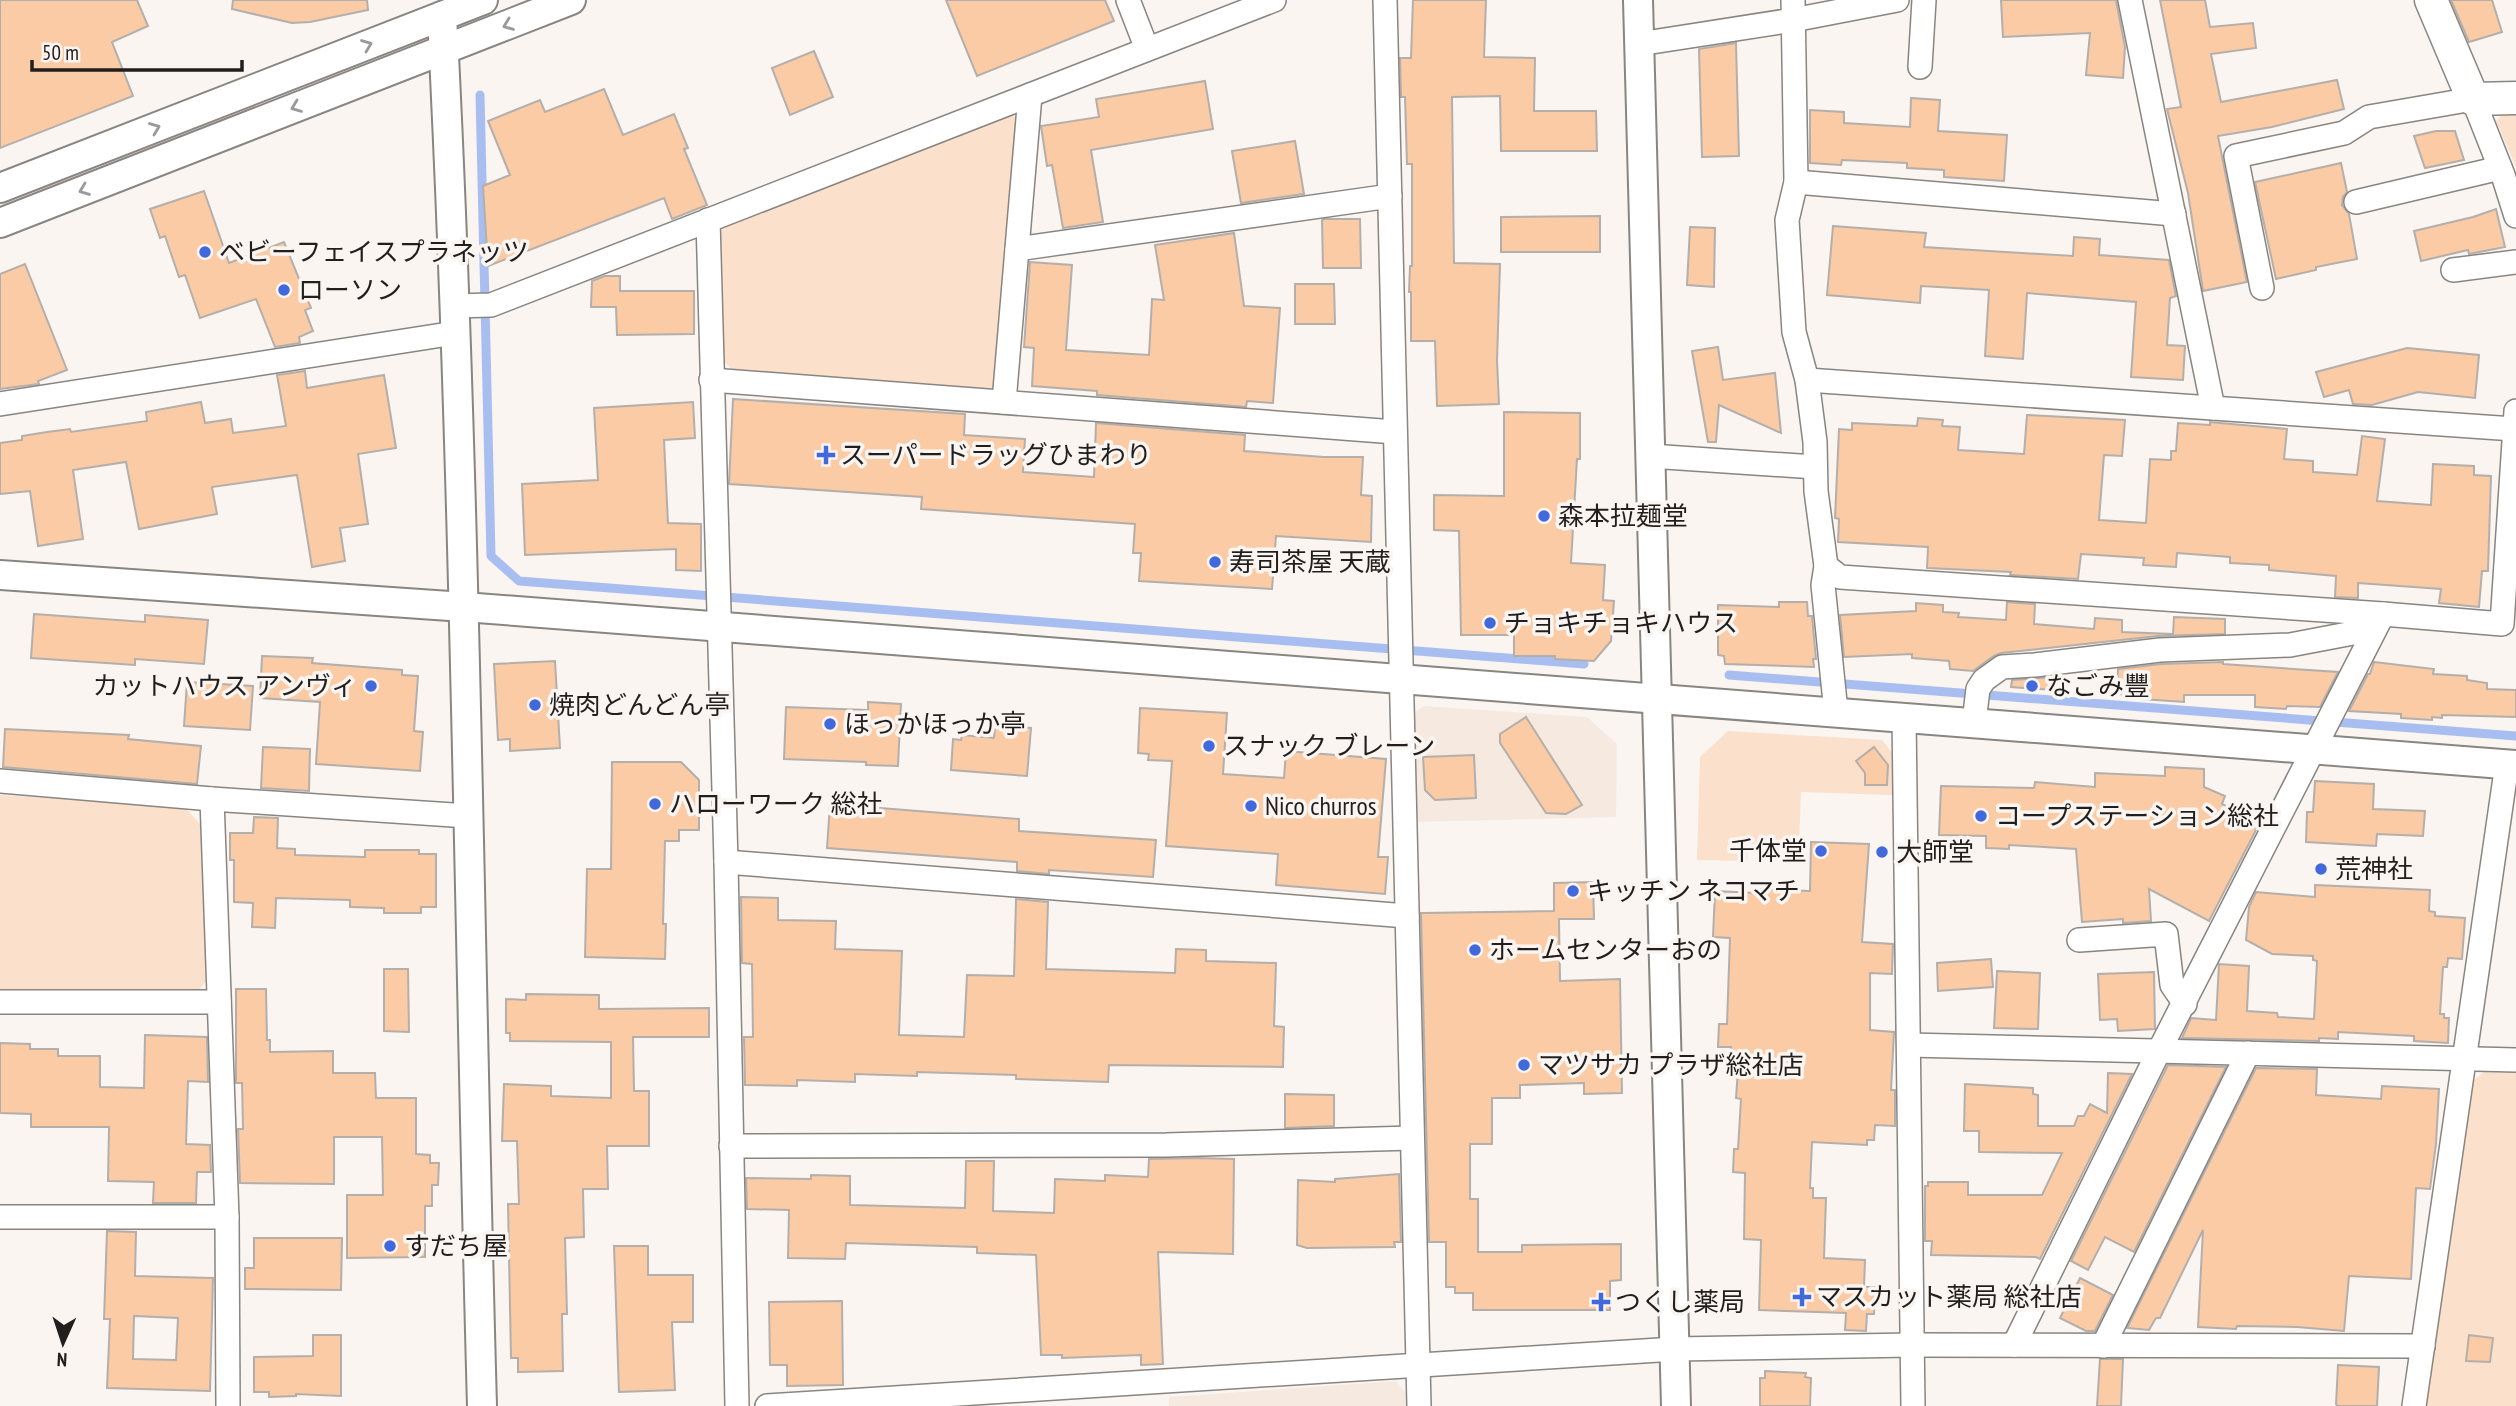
<svg xmlns="http://www.w3.org/2000/svg" width="2516" height="1406" font-family="'PT Sans Narrow','Noto Sans JP',sans-serif">
<rect width="100%" height="100%" fill="#faf5f1"/>
<g fill="#f5e9e0">
<polygon points="1424,706 1587,717 1617,744 1616,817 1413,822 1413,714"/>
<polygon points="1396,1381 1406,1393 1407,1406 1169,1406 1169,1397"/>
</g>
<g fill="#fbe0cb">
<polygon points="2507,110 2516,111 2516,167 2496,121"/>
<polygon points="1012,115 1021,123 1001,380 990,390 733,370 722,360 717,236 726,224"/>
<polygon points="1728,731 1882,740 1893,754 1892,795 1801,792 1799,846 1748,844 1747,861 1697,860 1700,757"/>
<polygon points="0,795 185,807 204,829 206,981 199,990 0,991"/>
<polygon points="2484,1072 2516,1073 2516,1406 2426,1406 2470,1083"/>
</g>
<g fill="none" stroke-linecap="round" stroke-linejoin="round">
<g stroke="#a9bef0" stroke-width="9">
<polyline points="480,95 491,556 519,581 1584,664"/>
<polyline points="1729,675 2516,736"/>
</g>
</g>
<g fill="#facba4" stroke="#b4afab" stroke-width="2" fill-rule="evenodd">
<polygon points="0,0 137,0 148,26 112,42 133,96 0,148"/>
<polygon points="233,0 367,0 368,10 310,22 292,23 232,9"/>
<polygon points="946,0 1105,0 1114,21 977,76"/>
<polygon points="1413,0 1486,0 1484,57 1535,58 1534,111 1596,111 1597,151 1501,151 1500,96 1452,97 1454,263 1500,264 1497,361 1499,404 1437,406 1435,341 1411,341 1411,292 1409,292 1410,266 1412,266 1412,164 1407,164 1405,97 1401,97 1400,58 1411,58"/>
<polygon points="2001,0 2116,0 2125,47 2123,78 2086,75 2090,33 2003,37"/>
<polygon points="2160,0 2205,0 2210,27 2253,23 2256,48 2211,54 2221,102 2337,80 2344,109 2272,127 2218,136 2247,282 2203,291 2188,193 2167,109 2181,107"/>
<polygon points="2451,0 2492,0 2502,32 2469,42"/>
<polygon points="1736,43 1739,156 1702,157 1699,49"/>
<polygon points="814,51 833,97 790,115 772,68"/>
<polygon points="1205,81 1213,129 1091,150 1103,222 1063,228 1052,165 1047,166 1041,126 1099,117 1096,99"/>
<polygon points="604,89 623,135 674,114 688,148 684,149 707,205 672,219 664,198 488,266 483,186 510,175 488,121 540,100 545,112"/>
<polygon points="1911,98 1940,100 1938,131 2007,135 2004,181 1944,177 1944,170 1907,168 1907,163 1842,160 1841,165 1810,163 1810,110 1844,112 1844,123 1910,127"/>
<polygon points="2436,131 2455,131 2464,160 2425,168 2414,136"/>
<polygon points="1295,141 1304,194 1241,203 1232,151"/>
<polygon points="2341,163 2347,192 2343,197 2342,205 2349,214 2357,259 2316,267 2316,270 2276,279 2255,182"/>
<polygon points="204,191 229,263 284,242 311,308 305,310 313,331 299,337 300,343 275,347 256,299 200,318 185,275 179,277 165,236 160,238 150,209"/>
<polygon points="2496,209 2505,247 2469,254 2468,250 2421,261 2414,231 2473,217"/>
<polygon points="1600,216 1600,252 1501,252 1501,217"/>
<polygon points="1324,219 1360,219 1361,268 1323,268 1322,220"/>
<polygon points="1833,226 1926,233 1924,247 2073,256 2074,237 2100,239 2099,255 2169,260 2176,296 2170,298 2167,345 2185,346 2183,380 2131,377 2136,302 2027,293 2023,359 1985,356 1989,290 1921,286 1920,303 1827,295"/>
<polygon points="1690,227 1715,228 1714,287 1687,285"/>
<polygon points="1234,233 1244,306 1280,308 1273,403 1247,401 1246,407 1097,395 1097,391 1032,386 1034,348 1024,347 1030,262 1072,265 1066,350 1149,355 1152,299 1164,300 1155,245"/>
<polygon points="25,264 67,370 38,381 39,384 0,389 0,274"/>
<polygon points="605,276 620,276 620,291 694,291 694,334 617,335 616,307 591,307 592,281"/>
<polygon points="1295,284 1334,284 1335,324 1295,324"/>
<polygon points="1718,347 1723,380 1775,373 1781,433 1719,405 1716,442 1708,442 1692,351"/>
<polygon points="2407,348 2479,355 2475,398 2418,392 2372,405 2353,404 2349,390 2324,397 2316,372"/>
<polygon points="305,371 307,388 384,375 396,448 358,454 368,524 340,528 345,561 312,567 297,475 212,487 217,514 139,529 126,462 73,470 83,539 38,546 30,491 0,494 0,443 22,440 22,436 47,432 70,429 71,432 147,421 146,412 201,402 205,423 231,419 233,433 286,426 277,375"/>
<polygon points="733,399 965,414 964,435 1025,439 1023,472 1094,477 1096,423 1245,435 1244,451 1324,457 1363,457 1361,495 1372,496 1371,542 1276,536 1272,589 1139,581 1141,553 1133,553 1135,524 921,509 922,497 729,484"/>
<polygon points="693,402 695,438 664,440 668,523 701,524 701,571 676,570 676,549 525,555 522,484 598,480 594,408"/>
<polygon points="1504,412 1580,413 1580,459 1577,459 1571,563 1605,565 1603,600 1614,601 1611,641 1594,661 1555,659 1555,656 1514,656 1514,635 1461,635 1459,531 1434,530 1434,495 1504,496"/>
<polygon points="2027,415 2125,420 2122,456 2104,455 2099,520 2146,523 2150,459 2171,460 2171,451 2176,451 2178,423 2210,425 2210,422 2220,423 2287,429 2284,459 2313,461 2313,472 2357,475 2362,436 2385,439 2377,501 2431,505 2433,464 2474,466 2474,475 2491,476 2488,571 2482,571 2479,607 2439,603 2441,589 2358,583 2358,598 2335,597 2336,576 2269,570 2269,565 2230,563 2230,557 2177,553 2176,567 2143,565 2144,558 2081,554 2078,579 2010,575 2011,572 1927,568 1928,547 1838,542 1839,519 1835,518 1839,429 1852,430 1852,423 1917,426 1918,418 1943,420 1942,426 1960,427 1958,450 2024,454"/>
<polygon points="1779,602 1807,602 1808,616 1812,616 1816,659 1813,659 1814,667 1725,664 1724,656 1718,655 1718,605 1779,607"/>
<polygon points="2007,602 2035,604 2034,624 2094,629 2095,618 2122,620 2122,632 2173,634 2174,617 2225,619 2225,634 2158,636 2001,653 1994,656 1973,671 1950,669 1949,661 1912,658 1912,654 1844,657 1840,615 1916,611 1916,603 1943,605 1943,612 1959,613 1958,617 2006,620"/>
<polygon points="34,614 145,622 145,615 208,620 204,664 135,659 135,665 31,658"/>
<polygon points="262,656 313,658 312,663 402,670 402,675 418,676 414,731 423,732 420,771 316,764 320,702 260,698"/>
<polygon points="555,661 560,748 510,751 510,739 498,740 494,664"/>
<polygon points="2223,662 2223,664 2338,672 2320,707 2287,706 2286,709 2255,707 2255,695 2184,695 2184,702 2142,699 2143,695 2117,694 2118,669 2161,664"/>
<polygon points="2374,662 2434,669 2433,674 2467,676 2467,680 2487,683 2487,689 2516,690 2516,717 2442,715 2442,718 2432,717 2432,720 2401,718 2401,714 2349,711 2368,674 2370,674"/>
<polygon points="2054,677 2053,690 2011,687 2012,680"/>
<polygon points="187,682 253,686 250,730 184,726"/>
<polygon points="868,702 901,704 898,766 866,765 866,762 784,759 786,707 868,710"/>
<polygon points="1140,708 1227,713 1223,774 1284,778 1286,751 1386,759 1378,857 1388,857 1385,894 1276,885 1278,854 1166,846 1172,761 1148,760 1149,754 1138,753"/>
<polygon points="1526,717 1582,805 1566,814 1546,813 1500,743 1500,734"/>
<polygon points="995,725 1031,728 1027,776 951,770 953,739 961,740 962,735 994,738"/>
<polygon points="5,729 129,735 128,739 201,746 197,784 3,767"/>
<polygon points="263,747 310,749 309,791 261,788"/>
<polygon points="1874,747 1888,765 1887,785 1865,785 1865,773 1856,761"/>
<polygon points="1474,755 1476,798 1435,800 1425,790 1423,757"/>
<polygon points="612,762 681,762 699,780 699,830 679,830 679,841 665,841 663,924 666,924 665,959 585,957 587,869 611,869"/>
<polygon points="2165,767 2204,769 2204,787 2225,796 2222,804 2228,807 2226,811 2242,818 2241,822 2257,828 2209,921 2149,889 2151,921 2123,923 2123,919 2082,922 2076,849 2009,845 2009,849 1986,848 1986,836 1939,835 1941,786 2034,788 2035,782 2095,787 2095,773 2165,776"/>
<polygon points="2315,781 2374,784 2373,809 2425,811 2423,836 2377,834 2376,846 2306,842 2307,812 2313,812"/>
<polygon points="830,804 1019,819 1019,831 1156,840 1153,877 1049,870 1049,874 1017,871 1017,862 827,848"/>
<polygon points="254,817 278,818 277,848 295,849 295,855 365,857 365,850 419,850 419,854 436,854 436,907 421,907 421,913 384,913 384,908 350,907 350,900 276,898 275,928 252,927 253,903 234,902 234,860 230,860 230,833 253,833"/>
<polygon points="1811,842 1869,844 1862,942 1893,944 1892,974 1870,973 1870,1030 1894,1032 1891,1090 1895,1090 1895,1126 1875,1125 1874,1140 1867,1140 1867,1145 1812,1142 1810,1188 1813,1188 1813,1198 1826,1198 1824,1258 1865,1260 1864,1287 1875,1287 1874,1314 1867,1314 1866,1331 1845,1330 1846,1313 1759,1310 1761,1240 1744,1239 1745,1173 1733,1172 1734,1149 1738,1149 1741,1099 1736,1098 1739,1055 1731,1055 1731,1047 1718,1047 1719,1024 1727,1024 1730,938 1713,937 1715,891 1756,893 1757,889 1810,891"/>
<polygon points="1593,882 1594,919 1559,919 1560,981 1620,979 1622,1093 1584,1094 1584,1083 1520,1085 1520,1098 1492,1098 1492,1144 1470,1144 1470,1199 1478,1199 1478,1252 1522,1252 1522,1245 1621,1244 1621,1280 1610,1281 1610,1310 1473,1310 1473,1293 1455,1293 1455,1287 1446,1287 1446,1242 1429,1242 1421,913 1554,911 1554,883"/>
<polygon points="2315,885 2430,890 2429,911 2435,912 2435,916 2465,918 2462,959 2448,958 2447,967 2443,967 2440,1014 2444,1014 2444,1018 2449,1018 2448,1043 2414,1041 2414,1036 2338,1032 2338,1039 2319,1038 2319,1041 2182,1038 2191,1018 2216,1020 2219,964 2249,966 2247,1011 2277,1013 2278,1017 2314,1019 2317,961 2313,960 2313,956 2272,954 2246,940 2249,907 2256,892 2315,897"/>
<polygon points="741,897 778,898 778,920 836,921 835,949 902,951 899,1035 964,1037 967,975 1014,976 1016,899 1048,902 1046,969 1175,973 1176,949 1206,950 1206,961 1276,963 1274,1026 1284,1027 1283,1067 1109,1065 1108,1082 1016,1079 1016,1075 917,1072 917,1076 855,1074 855,1082 797,1080 797,1086 745,1085 744,1037 753,1037 752,964 742,963"/>
<polygon points="1991,959 1993,987 1938,991 1937,963"/>
<polygon points="384,969 408,969 409,1032 384,1031"/>
<polygon points="1997,971 2040,973 2038,1029 1994,1028"/>
<polygon points="2154,972 2155,1029 2118,1031 2117,1019 2100,1020 2098,974"/>
<polygon points="236,989 266,989 267,1040 270,1040 270,1052 333,1051 333,1073 375,1073 376,1098 416,1098 416,1154 430,1155 430,1163 439,1163 438,1185 432,1185 432,1206 425,1206 425,1257 347,1258 347,1195 383,1195 382,1137 334,1137 334,1184 240,1183 238,1129 243,1129 242,1083 236,1083"/>
<polygon points="526,994 599,995 599,1009 709,1008 709,1037 633,1037 634,1091 649,1091 649,1146 607,1146 608,1189 583,1189 584,1237 565,1238 567,1314 562,1314 563,1371 518,1372 518,1358 511,1358 508,1204 519,1204 517,1141 502,1141 504,1084 551,1086 551,1096 611,1098 611,1042 510,1041 510,1033 506,1033 506,999 526,1000"/>
<polygon points="145,1035 207,1037 208,1082 188,1081 186,1144 210,1145 211,1172 197,1172 196,1203 153,1203 154,1182 108,1181 109,1127 31,1127 31,1114 0,1113 0,1043 30,1044 30,1049 58,1049 58,1056 100,1056 100,1087 144,1088"/>
<polygon points="2168,1065 2226,1067 2134,1252 2105,1237 2088,1270 2071,1261"/>
<polygon points="2256,1068 2317,1069 2316,1095 2381,1099 2382,1086 2439,1089 2436,1144 2430,1189 2416,1188 2411,1279 2349,1276 2344,1331 2297,1327 2237,1326 2236,1329 2198,1327 2203,1230 2160,1318 2156,1318 2149,1330 2127,1328"/>
<polygon points="2108,1073 2132,1074 2040,1259 2036,1257 1931,1255 1932,1241 1925,1241 1925,1186 1928,1186 1928,1182 1968,1182 1968,1195 2042,1195 2062,1153 1979,1152 1979,1131 1964,1131 1965,1084 2033,1088 2033,1094 2038,1095 2038,1126 2074,1126 2078,1116 2084,1116 2090,1104 2107,1113"/>
<polygon points="1285,1094 1334,1095 1334,1126 1285,1128"/>
<polygon points="1198,1158 1234,1159 1233,1254 1158,1252 1163,1364 1141,1365 1141,1355 1062,1358 1062,1355 1041,1355 1036,1255 977,1253 977,1247 846,1243 845,1259 788,1258 789,1210 747,1209 746,1178 811,1179 811,1175 850,1176 850,1205 965,1208 966,1161 994,1161 993,1211 1054,1213 1055,1179 1105,1181 1105,1175 1148,1177 1149,1159"/>
<polygon points="1399,1174 1401,1242 1394,1242 1395,1247 1307,1248 1297,1245 1298,1180 1335,1182 1335,1179"/>
<path d="M 107,1231 L 136,1232 L 135,1276 L 213,1278 L 210,1391 L 107,1388 L 110,1319 L 104,1319 ZM 134,1316 L 178,1318 L 176,1360 L 133,1359 Z"/>
<polygon points="254,1238 342,1238 341,1290 245,1289 245,1268 254,1268"/>
<polygon points="614,1246 648,1246 648,1275 693,1275 693,1322 672,1322 675,1390 619,1392"/>
<polygon points="2080,1278 2113,1295 2095,1331 2086,1331 2060,1318"/>
<polygon points="842,1301 843,1385 787,1386 787,1365 770,1365 769,1302"/>
<polygon points="313,1335 341,1335 341,1396 296,1394 296,1396 269,1397 269,1392 254,1392 254,1357 313,1356"/>
<polygon points="2469,1335 2493,1338 2490,1362 2466,1361"/>
<polygon points="2100,1359 2123,1359 2121,1406 2097,1406"/>
<polygon points="2338,1365 2379,1367 2377,1406 2338,1406 2336,1404"/>
<polygon points="1765,1371 1806,1373 1805,1377 1811,1378 1810,1406 1760,1406 1760,1378 1765,1378"/>
</g>
<g fill="none" stroke-linecap="round" stroke-linejoin="round">
<defs>
<g id="minor">
<polyline points="1128,0 1147,49"/>
<polyline points="1385,0 1419,1406"/>
<polyline points="1793,0 1796,182 1787,220 1794,332 1807,380 1815,442 1816,491 1826,566 1840,577 2383,614"/>
<polyline points="2130,0 2213,408"/>
<polyline points="1639,44 1793,20 1897,0"/>
<polyline points="1920,67 1924,0"/>
<polyline points="1796,182 2174,214"/>
<polyline points="2356,202 2500,168"/>
<polyline points="708,220 726,862 737,1406"/>
<polyline points="1017,249 1390,196"/>
<polyline points="2453,270 2516,262"/>
<polyline points="2262,288 2236,156 2344,133 2369,117 2473,99 2503,175 2516,216"/>
<polyline points="454,306 491,305 1274,0"/>
<polyline points="711,380 1395,432"/>
<polyline points="1807,380 2514,429"/>
<polyline points="1004,402 1030,95"/>
<polyline points="0,404 455,333"/>
<polyline points="1650,456 1815,467"/>
<polyline points="1826,566 1823,585 1836,712"/>
<polyline points="1904,717 1913,1406"/>
<polyline points="1974,722 1978,689 1984,680 2002,667 2035,665 2160,650 2290,645 2353,633 2380,615"/>
<polyline points="0,781 212,799 468,816"/>
<polyline points="212,799 227,1217 228,1406"/>
<polyline points="726,862 1407,916"/>
<polyline points="2079,940 2166,934 2172,985 2185,1004"/>
<polyline points="0,1002 219,1002"/>
<polyline points="1909,1045 2516,1060"/>
<polyline points="731,1146 1166,1145 1412,1138"/>
<polyline points="0,1217 227,1217"/>
<polyline points="2014,1345 2159,1051 2383,614 2502,624 2516,411"/>
<polyline points="2103,1346 2248,1053"/>
<polyline points="767,1406 1675,1349 1912,1345 2423,1346"/>
<polyline points="2414,1406 2507,764"/>
</g>
<g id="tertiary">
<polyline points="1638,0 1676,1406"/>
<path d="M 442,16 C 466,479 469,943 482,1406"/>
<polyline points="0,188 483,0"/>
<polyline points="0,223 571,0"/>
<polyline points="0,575 464,607 2516,765"/>
</g>
<polyline id="secondary" points="2431,0 2473,99 2516,98"/>
</defs>
<use href="#minor" stroke="#898581" stroke-width="26"/>
<use href="#tertiary" stroke="#898581" stroke-width="32"/>
<use href="#secondary" stroke="#898581" stroke-width="35"/>
<use href="#minor" stroke="#fff" stroke-width="23"/>
<use href="#tertiary" stroke="#fff" stroke-width="28"/>
<use href="#secondary" stroke="#fff" stroke-width="32"/>
</g>
<defs><path id="oneway-chevron" d="M-2-3.5L2.5 0L-2 3.5" fill="none" stroke-width="1.6" stroke-linecap="round" stroke-linejoin="round" transform="scale(1.75)"/></defs>
<g stroke="#9b9a9a">
<use href="#oneway-chevron" transform="translate(508 25) rotate(159)"/>
<use href="#oneway-chevron" transform="translate(367 45) rotate(-21)"/>
<use href="#oneway-chevron" transform="translate(296 107) rotate(159)"/>
<use href="#oneway-chevron" transform="translate(155 128) rotate(-21)"/>
<use href="#oneway-chevron" transform="translate(84 190) rotate(159)"/>
</g>
<g fill="#4269db" stroke="#faf5f1" stroke-width="2.5">
<circle cx="205" cy="252" r="7"/>
<circle cx="284" cy="290" r="7"/>
<path d="M822.5 444.5h7v7h7v7h-7v7h-7v-7h-7v-7h7z"/>
<circle cx="1544" cy="516" r="7"/>
<circle cx="1215" cy="562" r="7"/>
<circle cx="1490" cy="623" r="7"/>
<circle cx="371" cy="686" r="7"/>
<circle cx="2032" cy="686" r="7"/>
<circle cx="535" cy="705" r="7"/>
<circle cx="830" cy="724" r="7"/>
<circle cx="1209" cy="746" r="7"/>
<circle cx="655" cy="804" r="7"/>
<circle cx="1251" cy="806" r="7"/>
<circle cx="1981" cy="816" r="7"/>
<circle cx="1821" cy="851" r="7"/>
<circle cx="1882" cy="852" r="7"/>
<circle cx="2321" cy="869" r="7"/>
<circle cx="1573" cy="891" r="7"/>
<circle cx="1475" cy="950" r="7"/>
<circle cx="1524" cy="1065" r="7"/>
<circle cx="390" cy="1246" r="7"/>
<path d="M1798.5 1286.5h7v7h7v7h-7v7h-7v-7h-7v-7h7z"/>
<path d="M1597.5 1291.5h7v7h7v7h-7v7h-7v-7h-7v-7h7z"/>
</g>
<g text-anchor="middle" stroke-width="7" stroke-linejoin="round" paint-order="stroke">
<g font-size="26" fill="#211f1e" stroke="#faf5f1" text-anchor="start">
<text x="219" y="261">ベビーフェイスプラネッツ</text>
<text x="298" y="299">ローソン</text>
<text x="840" y="464">スーパードラッグひまわり</text>
<text x="1558" y="525">森本拉麺堂</text>
<text x="1229" y="571">寿司茶屋 天蔵</text>
<text x="1504" y="632">チョキチョキハウス</text>
<text x="357" y="695" text-anchor="end">カットハウス アンヴィ</text>
<text x="2046" y="695">なごみ豐</text>
<text x="549" y="714">焼肉どんどん亭</text>
<text x="844" y="733">ほっかほっか亭</text>
<text x="1223" y="755">スナック ブレーン</text>
<text x="669" y="813">ハローワーク 総社</text>
<text x="1265" y="815">Nico churros</text>
<text x="1995" y="825">コープステーション総社</text>
<text x="1807" y="860" text-anchor="end">千体堂</text>
<text x="1896" y="861">大師堂</text>
<text x="2335" y="878">荒神社</text>
<text x="1587" y="900">キッチン ネコマチ</text>
<text x="1489" y="959">ホームセンターおの</text>
<text x="1538" y="1074">マツサカ プラザ総社店</text>
<text x="404" y="1255">すだち屋</text>
<text x="1816" y="1306">マスカット薬局 総社店</text>
<text x="1615" y="1311">つくし薬局</text>
</g>
</g>
<g transform="translate(63 1343) rotate(183)" stroke="#faf5f1" stroke-width="5" paint-order="stroke">
<path d="M0-5L12 26L0 18L-12 26Z" fill="#211f1e"/>
<text y="-10" font-size="19" font-weight="bold" text-anchor="middle" fill="#211f1e">N</text>
</g>
<path d="M32 60v10h210v-10" fill="none" stroke="#211f1e" stroke-width="3.5"/>
<text x="42" y="60" font-size="21" fill="#211f1e" stroke="#faf5f1" stroke-width="5" paint-order="stroke">50 m</text>
</svg>
